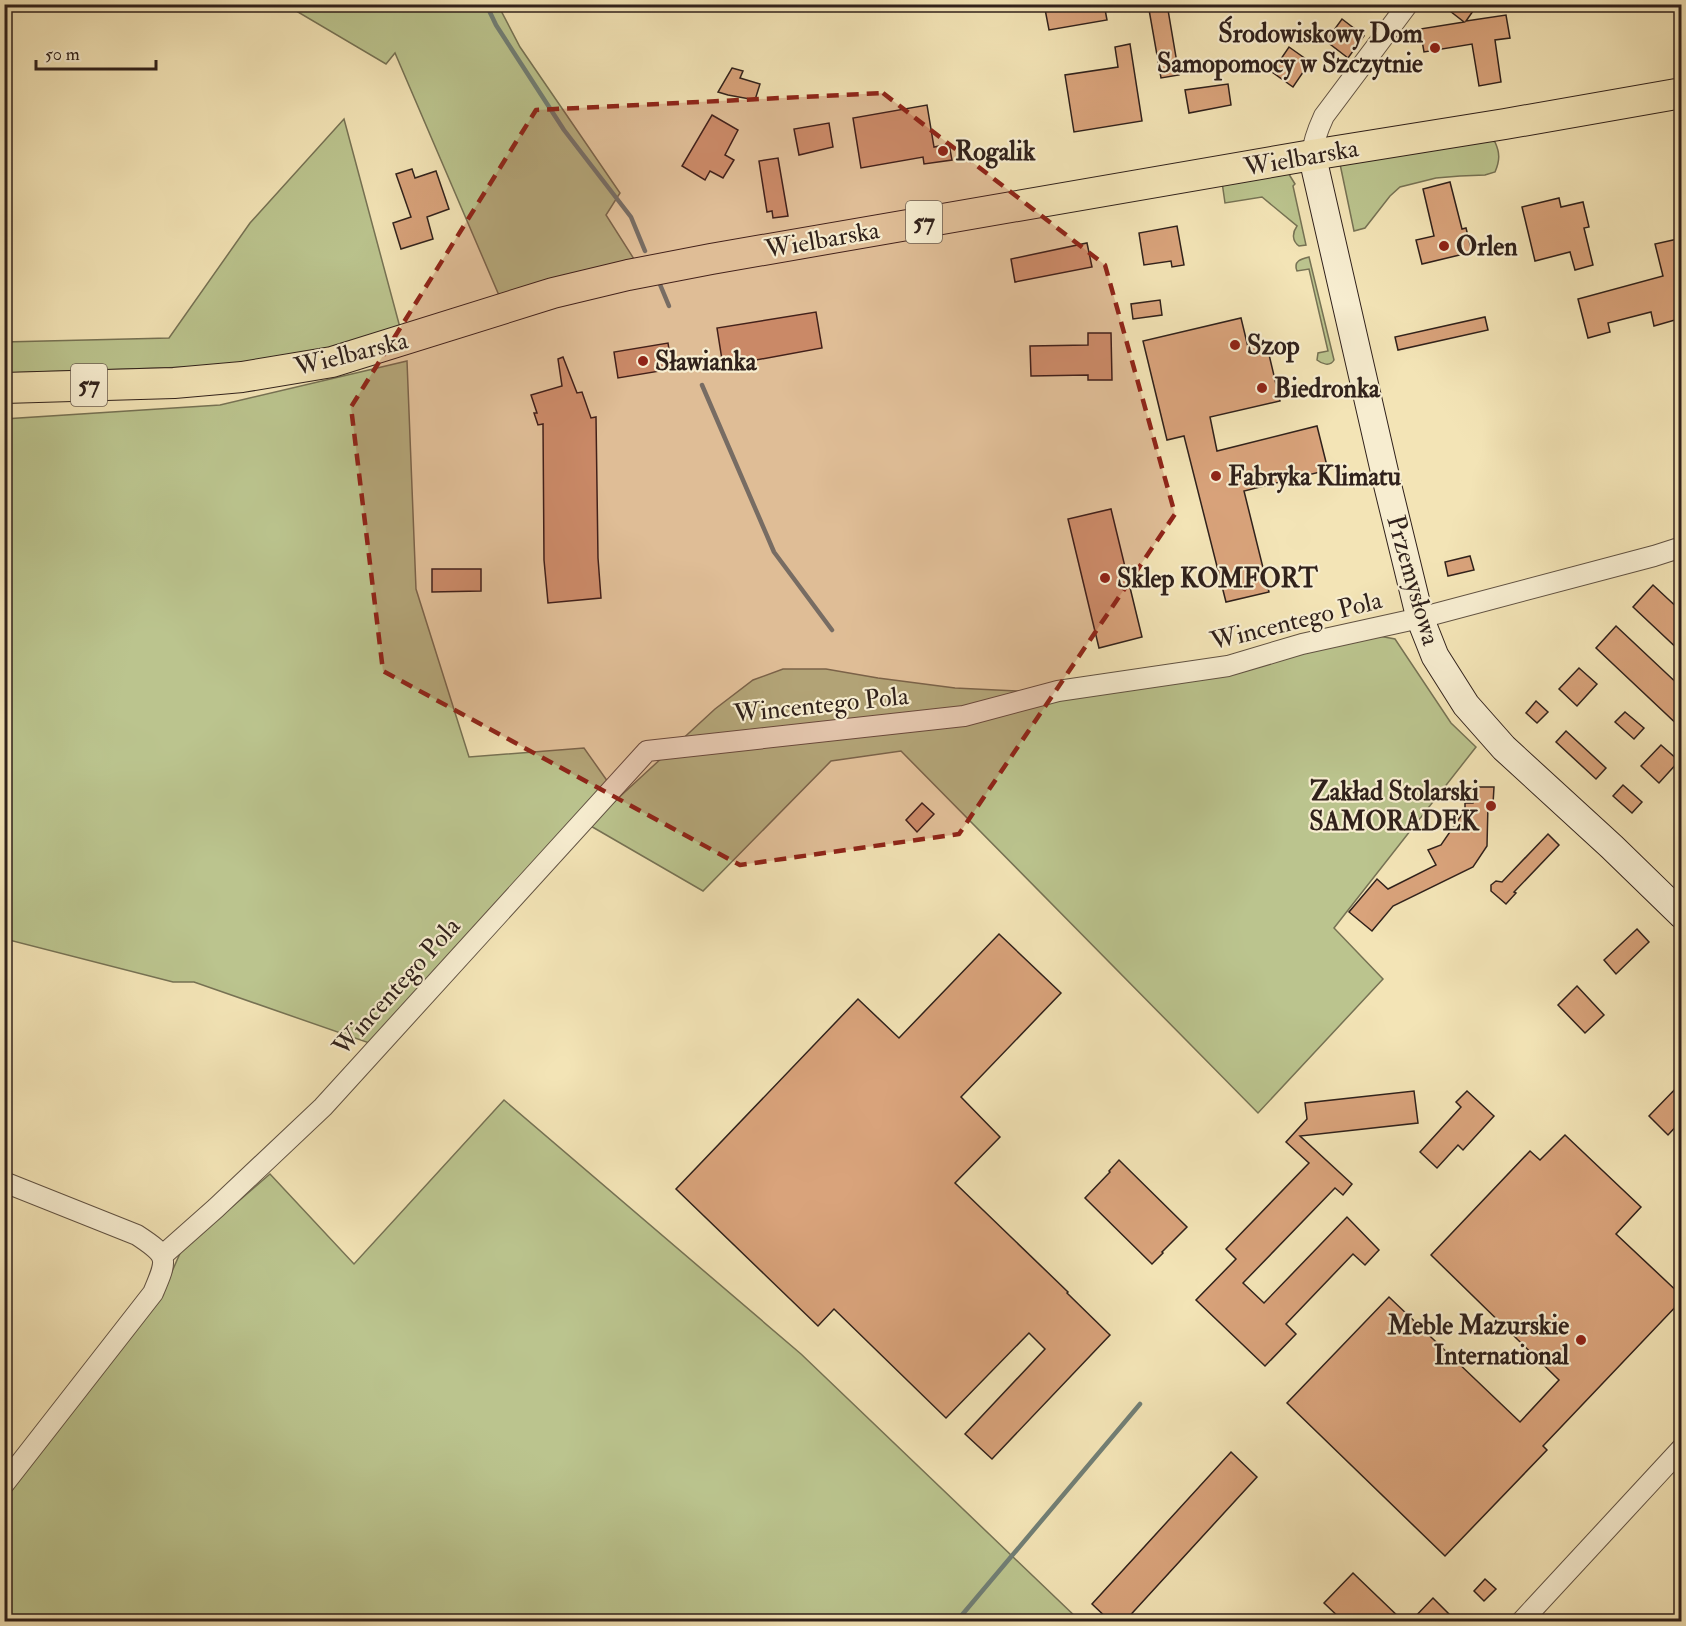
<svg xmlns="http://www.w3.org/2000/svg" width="1686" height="1626" font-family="'IM FELL Double Pica',serif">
<rect width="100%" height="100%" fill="#f3e4b6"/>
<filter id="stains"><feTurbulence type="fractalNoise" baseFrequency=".00333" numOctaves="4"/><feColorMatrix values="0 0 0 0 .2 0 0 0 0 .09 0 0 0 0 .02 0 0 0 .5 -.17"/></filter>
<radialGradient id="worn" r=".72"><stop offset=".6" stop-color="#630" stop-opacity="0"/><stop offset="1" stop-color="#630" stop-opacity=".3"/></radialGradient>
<g fill="#bbc48e" stroke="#767254" stroke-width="1.5">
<polygon points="286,5 498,5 520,47 620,193 606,215 634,259 501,300 395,53 386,64"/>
<polygon points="344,119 402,335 222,366 5,373 4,342 169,338 250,223"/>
<path d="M 1485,137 L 1495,142 C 1500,153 1500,160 1495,172 L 1485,175 L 1460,176 L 1436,178 L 1400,187 L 1390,196 L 1365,228 L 1354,231 L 1340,164 Z"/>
<path d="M 1287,171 L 1295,184 L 1293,186 L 1306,245 L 1299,246 C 1292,241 1292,233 1297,226 L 1262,197 L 1225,203 L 1222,182 Z"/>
<path d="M 1309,257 L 1334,360 C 1330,367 1322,364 1317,360 L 1318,353 L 1328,351 L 1309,269 L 1297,271 C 1293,261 1301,259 1309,257 Z"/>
<polygon points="407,361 416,589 469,757 584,748 608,782 372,1044 194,982 173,982 5,939 4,419 220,405"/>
<polygon points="1379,636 1395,639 1451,723 1476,747 1334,928 1383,979 1258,1113 901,751 831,761 703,891 589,825 715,709 753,680 783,669 826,669 878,678 955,688 1017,691 1116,691"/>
<polygon points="504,1100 801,1354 1080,1621 5,1622 5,1501 12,1488 160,1299 181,1251 270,1174 354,1264"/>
</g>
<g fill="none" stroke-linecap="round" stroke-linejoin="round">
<g stroke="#717f76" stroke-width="4.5">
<polyline points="486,4 496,25 564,130 631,217 645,251"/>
<polyline points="659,282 669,306"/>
<polyline points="702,385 774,552 832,630"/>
<polyline points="956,1622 1140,1404"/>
</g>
</g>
<g fill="#d9a37b" stroke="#30211b" stroke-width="1.5">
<polygon points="1044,4 1104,4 1107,20 1049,30"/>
<polygon points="1148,4 1167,4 1179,75 1161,78"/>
<polygon points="1441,4 1478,4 1466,21 1506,15 1510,38 1495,40 1501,82 1479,86 1472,44 1424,52 1420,29 1464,22"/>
<polygon points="1342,19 1364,36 1348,58 1326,41"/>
<polygon points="1130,44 1142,121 1074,132 1065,75 1118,67 1115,47"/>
<polygon points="1289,47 1310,62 1293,87 1272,72"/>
<polygon points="732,68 743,71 740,78 760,84 755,100 728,95 718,92"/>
<polygon points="1228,84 1231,105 1189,113 1185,90"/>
<polygon points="927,105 934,147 949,144 952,160 924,164 923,157 861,168 853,118"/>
<polygon points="712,115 738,130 725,155 734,160 723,178 710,171 705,180 682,166"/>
<polygon points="829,123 833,147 799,155 794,129"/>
<polygon points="778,158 788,216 773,218 772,211 767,212 759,161"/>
<polygon points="412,169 415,178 436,171 449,209 427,217 433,239 401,249 393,223 411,217 396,174"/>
<polygon points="1450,182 1462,229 1466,228 1472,252 1422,264 1416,240 1434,236 1423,189"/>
<polygon points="1559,198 1561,207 1583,202 1589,227 1584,228 1593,265 1575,270 1570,252 1535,261 1522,207"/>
<polygon points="1177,226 1184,265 1172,267 1171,261 1144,265 1139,233"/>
<polygon points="1682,238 1682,318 1654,326 1651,312 1608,323 1610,332 1588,338 1578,299 1663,276 1655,244"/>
<polygon points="1087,243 1092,267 1015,282 1011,259"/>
<polygon points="1160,300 1162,315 1133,319 1131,304"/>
<polygon points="816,312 822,348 723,366 717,328"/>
<polygon points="1485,317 1488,330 1398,350 1395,337"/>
<polygon points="1241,318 1248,347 1266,342 1280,401 1210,417 1217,451 1317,426 1328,470 1244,491 1269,592 1226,602 1184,436 1167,440 1143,341"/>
<polygon points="1088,333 1111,333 1112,380 1088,380 1088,375 1031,376 1030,346 1088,345"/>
<polygon points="668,343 672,369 618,378 614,352"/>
<polygon points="563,357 577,393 582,392 591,418 596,417 598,558 601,598 548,603 544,560 543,424 538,425 534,413 537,413 531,395 562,386 558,359"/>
<polygon points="1111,509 1142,637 1099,648 1068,519"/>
<polygon points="1470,556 1474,570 1448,576 1445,562"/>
<polygon points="432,569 481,569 481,591 432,592"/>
<polygon points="1653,585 1682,612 1682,653 1633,607"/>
<polygon points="1616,626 1682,688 1682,729 1596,648"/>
<polygon points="1579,668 1597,684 1577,706 1559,689"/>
<polygon points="1536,701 1548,712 1537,723 1526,713"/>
<polygon points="1625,712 1644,728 1634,739 1615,722"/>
<polygon points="1566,731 1606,768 1596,779 1556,742"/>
<polygon points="1661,745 1679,761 1659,783 1641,766"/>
<polygon points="1623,785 1642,802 1632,813 1613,796"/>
<polygon points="1474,787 1494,787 1493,804 1488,804 1487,846 1473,867 1393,906 1372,931 1349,912 1377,879 1388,889 1436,865 1428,850 1441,845 1465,810 1465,803 1473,803"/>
<polygon points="922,803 934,814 917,832 906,820"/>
<polygon points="1548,834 1559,845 1514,892 1516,893 1506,904 1491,891 1491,885 1496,881 1502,882"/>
<polygon points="1637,929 1649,942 1616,974 1604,960"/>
<polygon points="999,934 1061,993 961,1097 1000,1137 955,1183 1068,1292 1067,1293 1110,1335 992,1459 965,1434 1045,1349 1029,1333 946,1418 834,1309 818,1326 676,1189 858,999 899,1038"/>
<polygon points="1577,986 1604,1015 1585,1033 1558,1005"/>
<polygon points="1682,1082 1682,1120 1668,1135 1649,1116"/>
<polygon points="1414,1091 1418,1123 1300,1136 1352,1184 1343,1195 1335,1188 1243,1283 1264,1303 1347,1217 1379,1250 1365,1265 1353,1254 1286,1324 1296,1334 1265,1366 1196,1300 1236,1259 1226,1249 1309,1163 1286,1142 1307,1119 1305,1103"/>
<polygon points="1467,1091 1494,1116 1463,1150 1458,1145 1437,1168 1420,1152 1461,1107 1456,1102"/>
<polygon points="1565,1135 1641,1207 1616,1234 1682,1296 1682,1300 1543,1446 1547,1450 1445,1556 1287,1403 1389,1297 1520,1422 1559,1380 1431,1255 1530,1151 1540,1160"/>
<polygon points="1119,1160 1187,1227 1162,1252 1163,1253 1152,1264 1085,1198 1110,1172 1109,1171"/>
<polygon points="1231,1452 1257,1477 1124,1622 1111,1622 1092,1604"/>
<polygon points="1353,1573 1404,1622 1344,1622 1324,1603"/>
<polygon points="1485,1579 1496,1589 1484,1601 1474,1591"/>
<polygon points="1433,1598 1457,1622 1410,1622"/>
</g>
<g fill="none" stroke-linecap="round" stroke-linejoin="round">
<defs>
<g id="street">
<path d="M 1312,155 C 1313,141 1318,129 1324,116 L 1408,4"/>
<path d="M 4,1182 L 137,1235 C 169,1256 168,1258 153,1293 L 4,1484"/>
<polyline points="163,1255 216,1208 323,1107 647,751 964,716 1058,691 1228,666 1302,644 1420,618 1654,556 1682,547"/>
<polyline points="1521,1622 1682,1448"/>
</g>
<polyline id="secondary" points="1312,155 1388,487 1420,618 1435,656 1466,705 1504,748 1612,847 1682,915"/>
<polyline id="primary" points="4,388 174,383 242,377 332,362 553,293 628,275 711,259 1312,155 1505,124 1682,93"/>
</defs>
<use href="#street" stroke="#615242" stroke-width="22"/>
<use href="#secondary" stroke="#30211b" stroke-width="29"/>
<use href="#primary" stroke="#30211b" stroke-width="32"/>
<use href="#street" stroke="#f7edd0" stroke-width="20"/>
<use href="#secondary" stroke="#f7edd0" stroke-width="27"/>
<use href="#primary" stroke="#f3e4b6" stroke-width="30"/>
</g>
<path fill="#8f2418" fill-opacity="0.2" stroke="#8f2418" stroke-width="4.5" stroke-dasharray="12 8" stroke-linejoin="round" d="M 883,93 L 1105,265 L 1175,514 L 959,834 L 740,865 L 383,671 L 351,407 L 536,110 Z"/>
<g fill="#8f2418" stroke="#f7edd0" stroke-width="2">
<circle cx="1435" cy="48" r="6"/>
<circle cx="943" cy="151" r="6"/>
<circle cx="1444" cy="246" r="6"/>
<circle cx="1235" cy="345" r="6"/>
<circle cx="643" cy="361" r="6"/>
<circle cx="1262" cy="388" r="6"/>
<circle cx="1216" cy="476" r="6"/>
<circle cx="1105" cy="578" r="6"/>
<circle cx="1491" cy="806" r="6"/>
<circle cx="1581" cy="1340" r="6"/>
</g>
<g text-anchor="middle" stroke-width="4.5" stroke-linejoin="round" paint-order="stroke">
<g fill="#f7edd0" stroke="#6c5e51" stroke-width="1.5">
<rect x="906" y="201" width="36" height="42" rx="4.5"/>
<rect x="71" y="364" width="36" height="42" rx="4.5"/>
</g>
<g font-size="24" font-weight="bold" fill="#30211b">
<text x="924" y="230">57</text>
<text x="89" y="393">57</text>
</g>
<g font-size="26" font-weight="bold" fill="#30211b" stroke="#f7edd0" text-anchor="start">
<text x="1423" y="42" text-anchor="end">Środowiskowy Dom<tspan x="1423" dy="30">Samopomocy w Szczytnie</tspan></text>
<text x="955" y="160">Rogalik</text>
<text x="1456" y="255">Orlen</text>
<text x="1247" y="354">Szop</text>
<text x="655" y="370">Sławianka</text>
<text x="1274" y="397">Biedronka</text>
<text x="1228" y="485">Fabryka Klimatu</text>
<text x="1117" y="587">Sklep KOMFORT</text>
<text x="1479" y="800" text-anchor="end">Zakład Stolarski<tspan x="1479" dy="30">SAMORADEK</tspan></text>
<text x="1569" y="1334" text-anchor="end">Meble Mazurskie<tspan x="1569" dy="30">International</tspan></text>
</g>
<g font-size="26" fill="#30211b" stroke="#f7edd0">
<text transform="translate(1301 157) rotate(-10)" y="9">Wielbarska</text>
<text transform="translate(822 239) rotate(-10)" y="9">Wielbarska</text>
<text transform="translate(351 353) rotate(-14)" y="9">Wielbarska</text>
<text transform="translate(1414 580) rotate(74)" y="9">Przemysłowa</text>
<text transform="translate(1296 620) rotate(-14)" y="9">Wincentego Pola</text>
<text transform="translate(821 704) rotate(-6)" y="9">Wincentego Pola</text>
<text transform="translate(396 986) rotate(-48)" y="9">Wincentego Pola</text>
</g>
</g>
<rect width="1686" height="1626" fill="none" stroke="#f3e4b6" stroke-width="24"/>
<rect x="6" y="6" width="1674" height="1614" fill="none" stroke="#30211b" stroke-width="3"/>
<rect x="12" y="12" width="1662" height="1602" fill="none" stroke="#30211b" stroke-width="1.5"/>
<path d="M36 60v9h120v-9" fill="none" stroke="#30211b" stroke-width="3"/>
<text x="45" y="60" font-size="18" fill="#30211b" stroke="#f7edd0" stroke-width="4.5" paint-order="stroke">50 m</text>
<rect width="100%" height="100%" filter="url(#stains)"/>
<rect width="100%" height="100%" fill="url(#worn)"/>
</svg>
